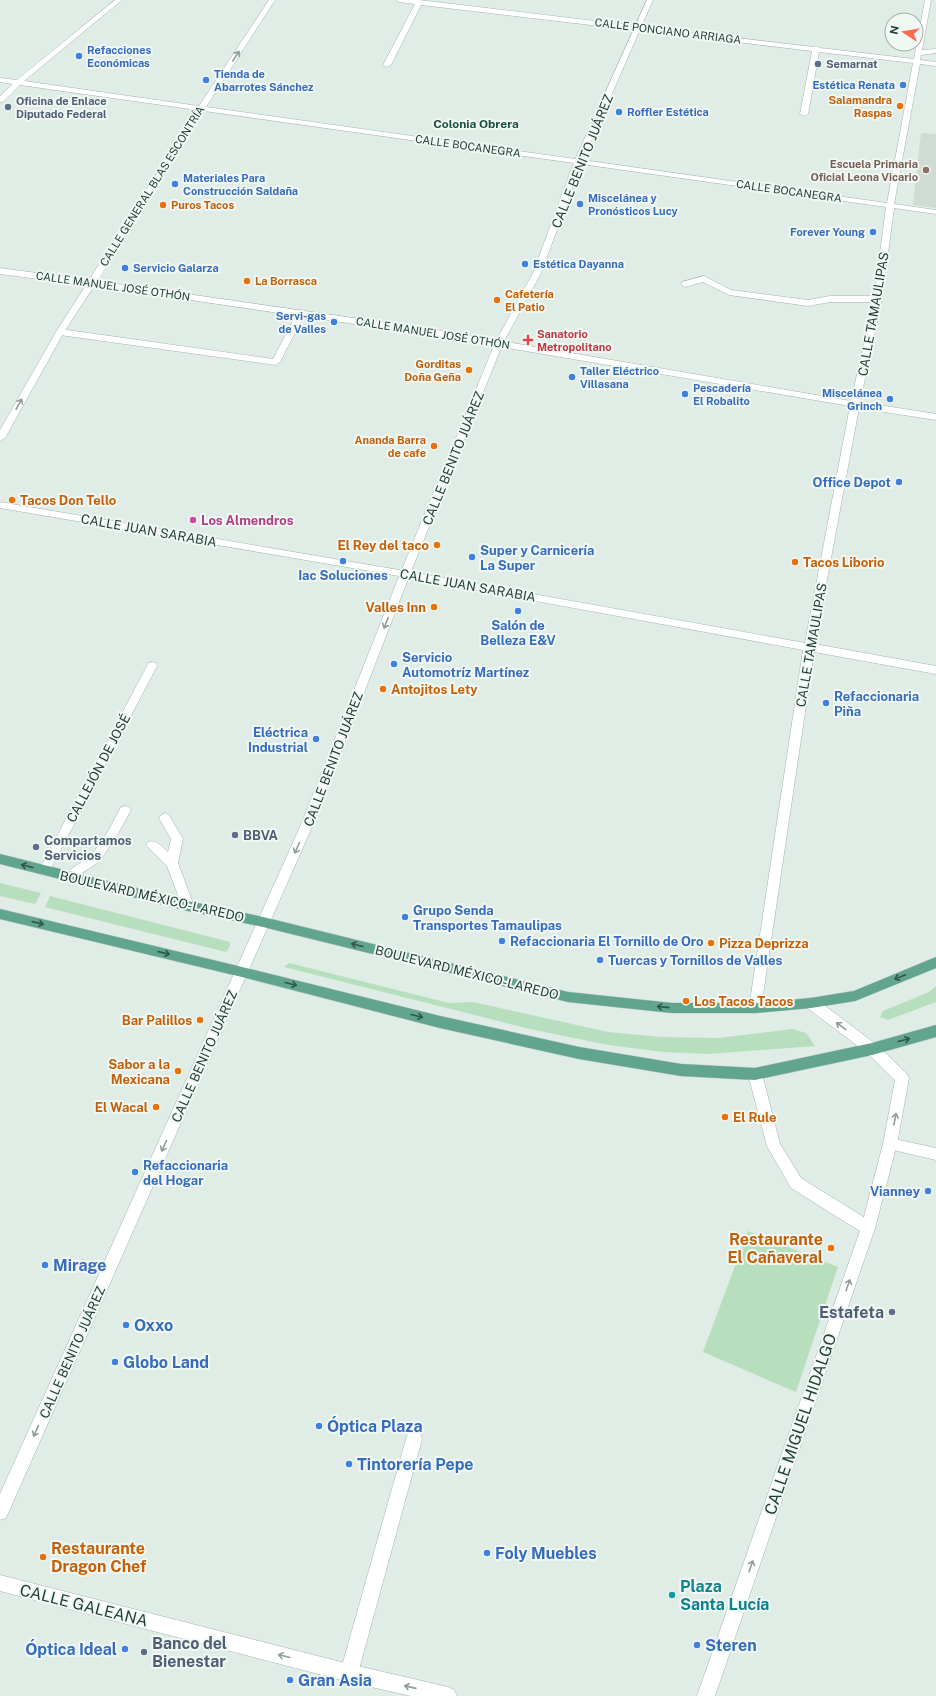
<svg xmlns="http://www.w3.org/2000/svg" width="936" height="1696" font-family="'Public Sans',sans-serif">
<rect width="100%" height="100%" fill="#e0ece6"/>
<polygon fill="#cedcd4" points="921,133 936,134 936,208 913,205"/>
<g fill="#b7dfbe">
<polygon points="0,883 41,893 35,904 0,896"/>
<polygon points="50,896 230,942 230,946 226,952 45,907"/>
<polygon points="289,963 449,1003 473,1002 608,1032 661,1037 718,1038 792,1029 806,1033 815,1046 709,1054 663,1052 608,1045 530,1029 284,967"/>
<polygon points="936,986 936,1002 888,1020 880,1017 883,1011 929,992"/>
<polygon points="748,1231 838,1267 796,1392 703,1352"/>
</g>
<g fill="none" stroke-linecap="round" stroke-linejoin="round">
<defs>
<g id="service">
<polygon points="704,276 731,290 808,300 830,296 878,296 882,299 878,302 830,302 808,306 729,295 703,282 685,287 681,284 682,282"/>
<polygon points="301,310 305,313 280,362 276,365 60,335 56,332 60,329 273,359 297,313"/>
<polygon points="125,806 129,807 131,810 115,839 99,862 71,880 67,882 63,880 61,877 63,874 91,856 107,833 121,807"/>
<path d="M 165,813 L 169,815 L 183,839 L 178,863 L 194,906 L 192,909 L 188,911 L 184,909 L 182,906 L 167,866 L 146,845 L 148,842 C 156,839 162,847 168,852 L 171,839 L 159,818 L 161,815 Z"/>
<polygon points="755,1068 760,1070 762,1074 780,1144 801,1178 873,1223 875,1228 873,1233 868,1235 863,1233 791,1188 767,1146 748,1074 750,1070"/>
</g>
<polygon id="pedestrian" points="414,1431 420,1433 422,1439 358,1673 355,1679 349,1682 343,1679 340,1673 406,1439 408,1433"/>
<g id="minor">
<path d="M 115,0 L 122,0 L 24,81 L 199,106 L 269,0 L 275,0 L 206,107 L 887,203 L 913,63 L 819,52 L 808,114 L 804,116 L 800,114 L 812,51 L 421,5 L 391,65 L 387,67 L 383,65 L 415,4 L 399,2 L 396,0 L 419,0 L 813,47 L 816,46 L 820,48 L 914,59 L 925,0 L 931,0 L 922,50 L 936,49 L 936,53 L 921,55 L 920,60 L 936,62 L 936,66 L 920,64 L 894,204 L 936,210 L 936,214 L 894,208 L 882,299 L 860,402 L 936,414 L 936,420 L 859,408 L 815,644 L 936,666 L 936,674 L 814,652 L 761,1008 L 760,1012 L 755,1013 L 750,1012 L 749,1008 L 803,650 L 405,577 L 0,508 L 0,502 L 405,571 L 805,643 L 850,406 L 437,336 L 94,286 L 64,332 L 5,438 L 0,441 L 0,430 L 56,332 L 86,285 L 0,274 L 0,268 L 89,280 L 197,110 L 20,85 L 3,102 L 0,102 L 0,96 L 13,84 L 0,82 L 0,78 L 17,80 ZM 204,111 L 886,207 L 874,299 L 851,401 L 437,330 L 97,281 Z"/>
<polygon points="152,662 156,663 157,666 48,874 44,876 40,874 38,871 40,868 147,666 148,663"/>
<polygon points="890,1138 936,1148 936,1160 885,1148 883,1144 885,1140"/>
<polygon points="0,1575 349,1664 448,1687 454,1690 457,1696 411,1696 349,1682 0,1591"/>
</g>
<g id="tertiary">
<polygon points="647,0 653,0 582,162 541,273 503,343 410,574 312,827 6,1518 0,1520 0,1494 300,827 400,574 495,343 533,273 574,162"/>
<polygon points="811,998 816,999 877,1045 907,1074 909,1078 897,1144 875,1228 715,1696 697,1696 861,1228 883,1144 895,1080 867,1053 806,1007 805,1003 806,999"/>
</g>
<g id="primary">
<polygon points="0,854 188,901 263,917 568,992 672,1003 755,1003 811,998 854,991 936,957 936,968 855,1001 811,1008 755,1013 672,1013 568,1002 263,927 188,911 0,864"/>
<polygon points="0,909 242,967 440,1016 579,1047 681,1064 755,1068 872,1043 936,1025 936,1037 872,1055 755,1080 681,1076 579,1059 440,1028 242,977 0,919"/>
</g>
</defs>
<use href="#service" stroke="#a2b4ad" stroke-width="1"/>
<use href="#pedestrian" stroke="#a2b4ad" stroke-width="1"/>
<use href="#minor" stroke="#a2b4ad" stroke-width="1"/>
<use href="#tertiary" stroke="#a2b4ad" stroke-width="1"/>
<use href="#primary" stroke="#c0c9c6" stroke-width="1"/>
<use href="#service" fill="#fff" fill-rule="evenodd"/>
<use href="#pedestrian" fill="#fff" fill-rule="evenodd"/>
<use href="#minor" fill="#fff" fill-rule="evenodd"/>
<use href="#tertiary" fill="#fff" fill-rule="evenodd"/>
<use href="#primary" fill="#61a58e" fill-rule="evenodd"/>
</g>
<defs><path id="oneway-shaft" d="M-6 0H5M1.5-3L5.5 0L1.5 3" fill="none" stroke-width="1.6" stroke-linecap="round" stroke-linejoin="round"/></defs>
<g stroke="#8f9e99">
<use href="#oneway-shaft" transform="translate(236 56) rotate(-57)"/>
<use href="#oneway-shaft" transform="translate(19 404) rotate(-61)"/>
<use href="#oneway-shaft" transform="translate(386 623) rotate(111)"/>
<use href="#oneway-shaft" transform="translate(297 848) rotate(114)"/>
<use href="#oneway-shaft" transform="translate(841 1026) rotate(-143)"/>
<use href="#oneway-shaft" transform="translate(895 1119) rotate(-79)"/>
<use href="#oneway-shaft" transform="translate(164 1146) rotate(114)"/>
<use href="#oneway-shaft" transform="translate(848 1285) rotate(-71)"/>
<use href="#oneway-shaft" transform="translate(36 1431) rotate(114)"/>
<use href="#oneway-shaft" transform="translate(751 1566) rotate(-71)"/>
<use href="#oneway-shaft" transform="translate(284 1656) rotate(-166)"/>
<use href="#oneway-shaft" transform="translate(410 1687) rotate(-167)"/>
</g>
<g stroke="#30584a">
<use href="#oneway-shaft" transform="translate(27 866) rotate(-166)"/>
<use href="#oneway-shaft" transform="translate(38 923) rotate(13)"/>
<use href="#oneway-shaft" transform="translate(357 945) rotate(-166)"/>
<use href="#oneway-shaft" transform="translate(164 953) rotate(13)"/>
<use href="#oneway-shaft" transform="translate(900 977) rotate(158)"/>
<use href="#oneway-shaft" transform="translate(291 984) rotate(14)"/>
<use href="#oneway-shaft" transform="translate(663 1007) rotate(-174)"/>
<use href="#oneway-shaft" transform="translate(417 1016) rotate(14)"/>
<use href="#oneway-shaft" transform="translate(904 1040) rotate(-15)"/>
</g>
<g fill="#3f7fe0" stroke="#f1f8f4" stroke-width="1.5">
<circle cx="79" cy="56" r="4"/>
<circle cx="206" cy="80" r="4"/>
<circle cx="903" cy="85" r="4"/>
<circle cx="619" cy="112" r="4"/>
<circle cx="175" cy="184" r="4"/>
<circle cx="580" cy="204" r="4"/>
<circle cx="873" cy="232" r="4"/>
<circle cx="525" cy="264" r="4"/>
<circle cx="125" cy="268" r="4"/>
<circle cx="334" cy="322" r="4"/>
<circle cx="572" cy="377" r="4"/>
<circle cx="685" cy="394" r="4"/>
<circle cx="890" cy="399" r="4"/>
<circle cx="899" cy="482" r="4"/>
<circle cx="472" cy="557" r="4"/>
<circle cx="343" cy="561" r="4"/>
<circle cx="518" cy="611" r="4"/>
<circle cx="394" cy="664" r="4"/>
<circle cx="826" cy="703" r="4"/>
<circle cx="316" cy="739" r="4"/>
<circle cx="405" cy="917" r="4"/>
<circle cx="502" cy="941" r="4"/>
<circle cx="600" cy="960" r="4"/>
<circle cx="135" cy="1172" r="4"/>
<circle cx="928" cy="1191" r="4"/>
<circle cx="45" cy="1265" r="4"/>
<circle cx="126" cy="1325" r="4"/>
<circle cx="115" cy="1362" r="4"/>
<circle cx="319" cy="1426" r="4"/>
<circle cx="349" cy="1464" r="4"/>
<circle cx="487" cy="1553" r="4"/>
<circle cx="697" cy="1645" r="4"/>
<circle cx="125" cy="1649" r="4"/>
<circle cx="290" cy="1680" r="4"/>
</g>
<g fill="#5c6f8a" stroke="#f1f8f4" stroke-width="1.5">
<circle cx="818" cy="64" r="4"/>
<circle cx="8" cy="107" r="4"/>
<circle cx="235" cy="835" r="4"/>
<circle cx="36" cy="847" r="4"/>
<circle cx="892" cy="1312" r="4"/>
<circle cx="144" cy="1652" r="4"/>
</g>
<g fill="#e8710a" stroke="#f1f8f4" stroke-width="1.5">
<circle cx="900" cy="106" r="4"/>
<circle cx="163" cy="205" r="4"/>
<circle cx="247" cy="281" r="4"/>
<circle cx="497" cy="300" r="4"/>
<circle cx="469" cy="370" r="4"/>
<circle cx="434" cy="446" r="4"/>
<circle cx="12" cy="500" r="4"/>
<circle cx="437" cy="545" r="4"/>
<circle cx="795" cy="562" r="4"/>
<circle cx="434" cy="607" r="4"/>
<circle cx="383" cy="689" r="4"/>
<circle cx="711" cy="943" r="4"/>
<circle cx="686" cy="1001" r="4"/>
<circle cx="200" cy="1020" r="4"/>
<circle cx="178" cy="1071" r="4"/>
<circle cx="156" cy="1107" r="4"/>
<circle cx="725" cy="1117" r="4"/>
<circle cx="831" cy="1248" r="4"/>
<circle cx="43" cy="1557" r="4"/>
</g>
<circle fill="#8d6e63" stroke="#f1f8f4" stroke-width="1.5" cx="926" cy="170" r="4"/>
<path fill="#e0444e" stroke="#f1f8f4" stroke-width="1.5" d="M526 334h4v4h4v4h-4v4h-4v-4h-4v-4h4z"/>
<circle fill="#d1479c" stroke="#f1f8f4" stroke-width="1.5" cx="193" cy="520" r="4"/>
<circle fill="#0f9aa8" stroke="#f1f8f4" stroke-width="1.5" cx="672" cy="1595" r="4"/>
<g text-anchor="middle" stroke-width="4" stroke-linejoin="round" paint-order="stroke">
<g font-size="11" fill="#1f3e33" stroke="#f1f8f4">
<text transform="translate(668 31) rotate(7)" y="4">CALLE PONCIANO ARRIAGA</text>
<text transform="translate(468 146) rotate(8)" y="4">CALLE BOCANEGRA</text>
<text transform="translate(152 186) rotate(-58)" y="4">CALLE GENERAL BLAS ESCONTRÍA</text>
<text transform="translate(789 191) rotate(8)" y="4">CALLE BOCANEGRA</text>
<text transform="translate(113 286) rotate(8)" y="4">CALLE MANUEL JOSÉ OTHÓN</text>
<text transform="translate(433 333) rotate(9)" y="4">CALLE MANUEL JOSÉ OTHÓN</text>
</g>
<g font-size="11" font-weight="bold" fill="#366cbe" stroke="#f1f8f4" text-anchor="start">
<text x="87" y="54">Refacciones<tspan x="87" dy="13">Económicas</tspan></text>
<text x="214" y="78">Tienda de<tspan x="214" dy="13">Abarrotes Sánchez</tspan></text>
<text x="895" y="89" text-anchor="end">Estética Renata</text>
<text x="627" y="116">Roffler Estética</text>
<text x="183" y="182">Materiales Para<tspan x="183" dy="13">Construcción Saldaña</tspan></text>
<text x="588" y="202">Miscelánea y<tspan x="588" dy="13">Pronósticos Lucy</tspan></text>
<text x="865" y="236" text-anchor="end">Forever Young</text>
<text x="533" y="268">Estética Dayanna</text>
<text x="133" y="272">Servicio Galarza</text>
<text x="326" y="320" text-anchor="end">Servi-gas<tspan x="326" dy="13">de Valles</tspan></text>
<text x="580" y="375">Taller Eléctrico<tspan x="580" dy="13">Villasana</tspan></text>
<text x="693" y="392">Pescadería<tspan x="693" dy="13">El Robalito</tspan></text>
<text x="882" y="397" text-anchor="end">Miscelánea<tspan x="882" dy="13">Grinch</tspan></text>
</g>
<g font-size="11" font-weight="bold" fill="#4e5e75" stroke="#f1f8f4" text-anchor="start">
<text x="826" y="68">Semarnat</text>
<text x="16" y="105">Oficina de Enlace<tspan x="16" dy="13">Diputado Federal</tspan></text>
</g>
<g font-size="11" font-weight="bold" fill="#c56008" stroke="#f1f8f4" text-anchor="end">
<text x="892" y="104">Salamandra<tspan x="892" dy="13">Raspas</tspan></text>
<text x="171" y="209" text-anchor="start">Puros Tacos</text>
<text x="255" y="285" text-anchor="start">La Borrasca</text>
<text x="505" y="298" text-anchor="start">Cafetería<tspan x="505" dy="13">El Patio</tspan></text>
<text x="461" y="368">Gorditas<tspan x="461" dy="13">Doña Geña</tspan></text>
<text x="426" y="444">Ananda Barra<tspan x="426" dy="13">de cafe</tspan></text>
</g>
<g font-size="11" font-weight="bold" fill="#785e54" stroke="#f1f8f4" text-anchor="end">
<text x="918" y="168">Escuela Primaria<tspan x="918" dy="13">Oficial Leona Vicario</tspan></text>
</g>
<g font-size="11" font-weight="bold" fill="#be3a42" stroke="#f1f8f4" text-anchor="start">
<text x="537" y="338">Sanatorio<tspan x="537" dy="13">Metropolitano</tspan></text>
</g>
<g font-size="12" font-weight="bold" fill="#19513f" stroke="#f1f8f4">
<text x="476" y="128">Colonia Obrera</text>
</g>
<g font-size="13" fill="#1f3e33" stroke="#f1f8f4">
<text transform="translate(582 161) rotate(-68)" y="5">CALLE BENITO JUÁREZ</text>
<text transform="translate(873 314) rotate(-80)" y="5">CALLE TAMAULIPAS</text>
<text transform="translate(453 458) rotate(-68)" y="5">CALLE BENITO JUÁREZ</text>
<text transform="translate(149 530) rotate(10)" y="5">CALLE JUAN SARABIA</text>
<text transform="translate(468 585) rotate(10)" y="5">CALLE JUAN SARABIA</text>
<text transform="translate(811 645) rotate(-80)" y="5">CALLE TAMAULIPAS</text>
<text transform="translate(333 759) rotate(-69)" y="5">CALLE BENITO JUÁREZ</text>
<text transform="translate(98 768) rotate(-62)" y="5">CALLEJÓN DE JOSÉ</text>
<text transform="translate(152 896) rotate(13)" y="5">BOULEVARD MÉXICO-LAREDO</text>
<text transform="translate(467 972) rotate(14)" y="5">BOULEVARD MÉXICO-LAREDO</text>
<text transform="translate(204 1056) rotate(-66)" y="5">CALLE BENITO JUÁREZ</text>
<text transform="translate(72 1352) rotate(-66)" y="5">CALLE BENITO JUÁREZ</text>
</g>
<g font-size="13" font-weight="bold" fill="#366cbe" stroke="#f1f8f4" text-anchor="start">
<text x="891" y="487" text-anchor="end">Office Depot</text>
<text x="480" y="555">Super y Carnicería<tspan x="480" dy="15">La Super</tspan></text>
<text x="343" y="580" text-anchor="middle">Iac Soluciones</text>
<text x="518" y="630" text-anchor="middle">Salón de<tspan x="518" dy="15">Belleza E&amp;V</tspan></text>
<text x="402" y="662">Servicio<tspan x="402" dy="15">Automotríz Martínez</tspan></text>
<text x="834" y="701">Refaccionaria<tspan x="834" dy="15">Piña</tspan></text>
<text x="308" y="737" text-anchor="end">Eléctrica<tspan x="308" dy="15">Industrial</tspan></text>
<text x="413" y="915">Grupo Senda<tspan x="413" dy="15">Transportes Tamaulipas</tspan></text>
<text x="510" y="946">Refaccionaria El Tornillo de Oro</text>
<text x="608" y="965">Tuercas y Tornillos de Valles</text>
<text x="143" y="1170">Refaccionaria<tspan x="143" dy="15">del Hogar</tspan></text>
<text x="920" y="1196" text-anchor="end">Vianney</text>
</g>
<g font-size="13" font-weight="bold" fill="#c56008" stroke="#f1f8f4" text-anchor="start">
<text x="20" y="505">Tacos Don Tello</text>
<text x="429" y="550" text-anchor="end">El Rey del taco</text>
<text x="803" y="567">Tacos Liborio</text>
<text x="426" y="612" text-anchor="end">Valles Inn</text>
<text x="391" y="694">Antojitos Lety</text>
<text x="719" y="948">Pizza Deprizza</text>
<text x="694" y="1006">Los Tacos Tacos</text>
<text x="192" y="1025" text-anchor="end">Bar Palillos</text>
<text x="170" y="1069" text-anchor="end">Sabor a la<tspan x="170" dy="15">Mexicana</tspan></text>
<text x="148" y="1112" text-anchor="end">El Wacal</text>
<text x="733" y="1122">El Rule</text>
</g>
<g font-size="13" font-weight="bold" fill="#b23c85" stroke="#f1f8f4" text-anchor="start">
<text x="201" y="525">Los Almendros</text>
</g>
<g font-size="13" font-weight="bold" fill="#4e5e75" stroke="#f1f8f4" text-anchor="start">
<text x="243" y="840">BBVA</text>
<text x="44" y="845">Compartamos<tspan x="44" dy="15">Servicios</tspan></text>
</g>
<g font-size="16" font-weight="bold" fill="#c56008" stroke="#f1f8f4" text-anchor="end">
<text x="823" y="1245">Restaurante<tspan x="823" dy="18">El Cañaveral</tspan></text>
<text x="51" y="1554" text-anchor="start">Restaurante<tspan x="51" dy="18">Dragon Chef</tspan></text>
</g>
<g font-size="16" font-weight="bold" fill="#366cbe" stroke="#f1f8f4" text-anchor="start">
<text x="53" y="1271">Mirage</text>
<text x="134" y="1331">Oxxo</text>
<text x="123" y="1368">Globo Land</text>
<text x="327" y="1432">Óptica Plaza</text>
<text x="357" y="1470">Tintorería Pepe</text>
<text x="495" y="1559">Foly Muebles</text>
<text x="705" y="1651">Steren</text>
<text x="117" y="1655" text-anchor="end">Óptica Ideal</text>
<text x="298" y="1686">Gran Asia</text>
</g>
<g font-size="16" font-weight="bold" fill="#4e5e75" stroke="#f1f8f4" text-anchor="end">
<text x="884" y="1318">Estafeta</text>
<text x="152" y="1649" text-anchor="start">Banco del<tspan x="152" dy="18">Bienestar</tspan></text>
</g>
<g font-size="16" fill="#1f3e33" stroke="#f1f8f4">
<text transform="translate(800 1424) rotate(-71)" y="6">CALLE MIGUEL HIDALGO</text>
<text transform="translate(84 1605) rotate(14)" y="6">CALLE GALEANA</text>
</g>
<g font-size="16" font-weight="bold" fill="#0d838f" stroke="#f1f8f4" text-anchor="start">
<text x="680" y="1592">Plaza<tspan x="680" dy="18">Santa Lucía</tspan></text>
</g>
</g>
<g transform="translate(904 32) rotate(282)"><circle r="19" fill="#f1f8f4" stroke="#9daea7"/>
<path d="M0-3L7 15L0 10L-7 15Z" fill="#fd694d"/>
<text y="-6" font-size="11" font-weight="bold" text-anchor="middle" fill="#1f3e33">N</text>
</g>
</svg>
